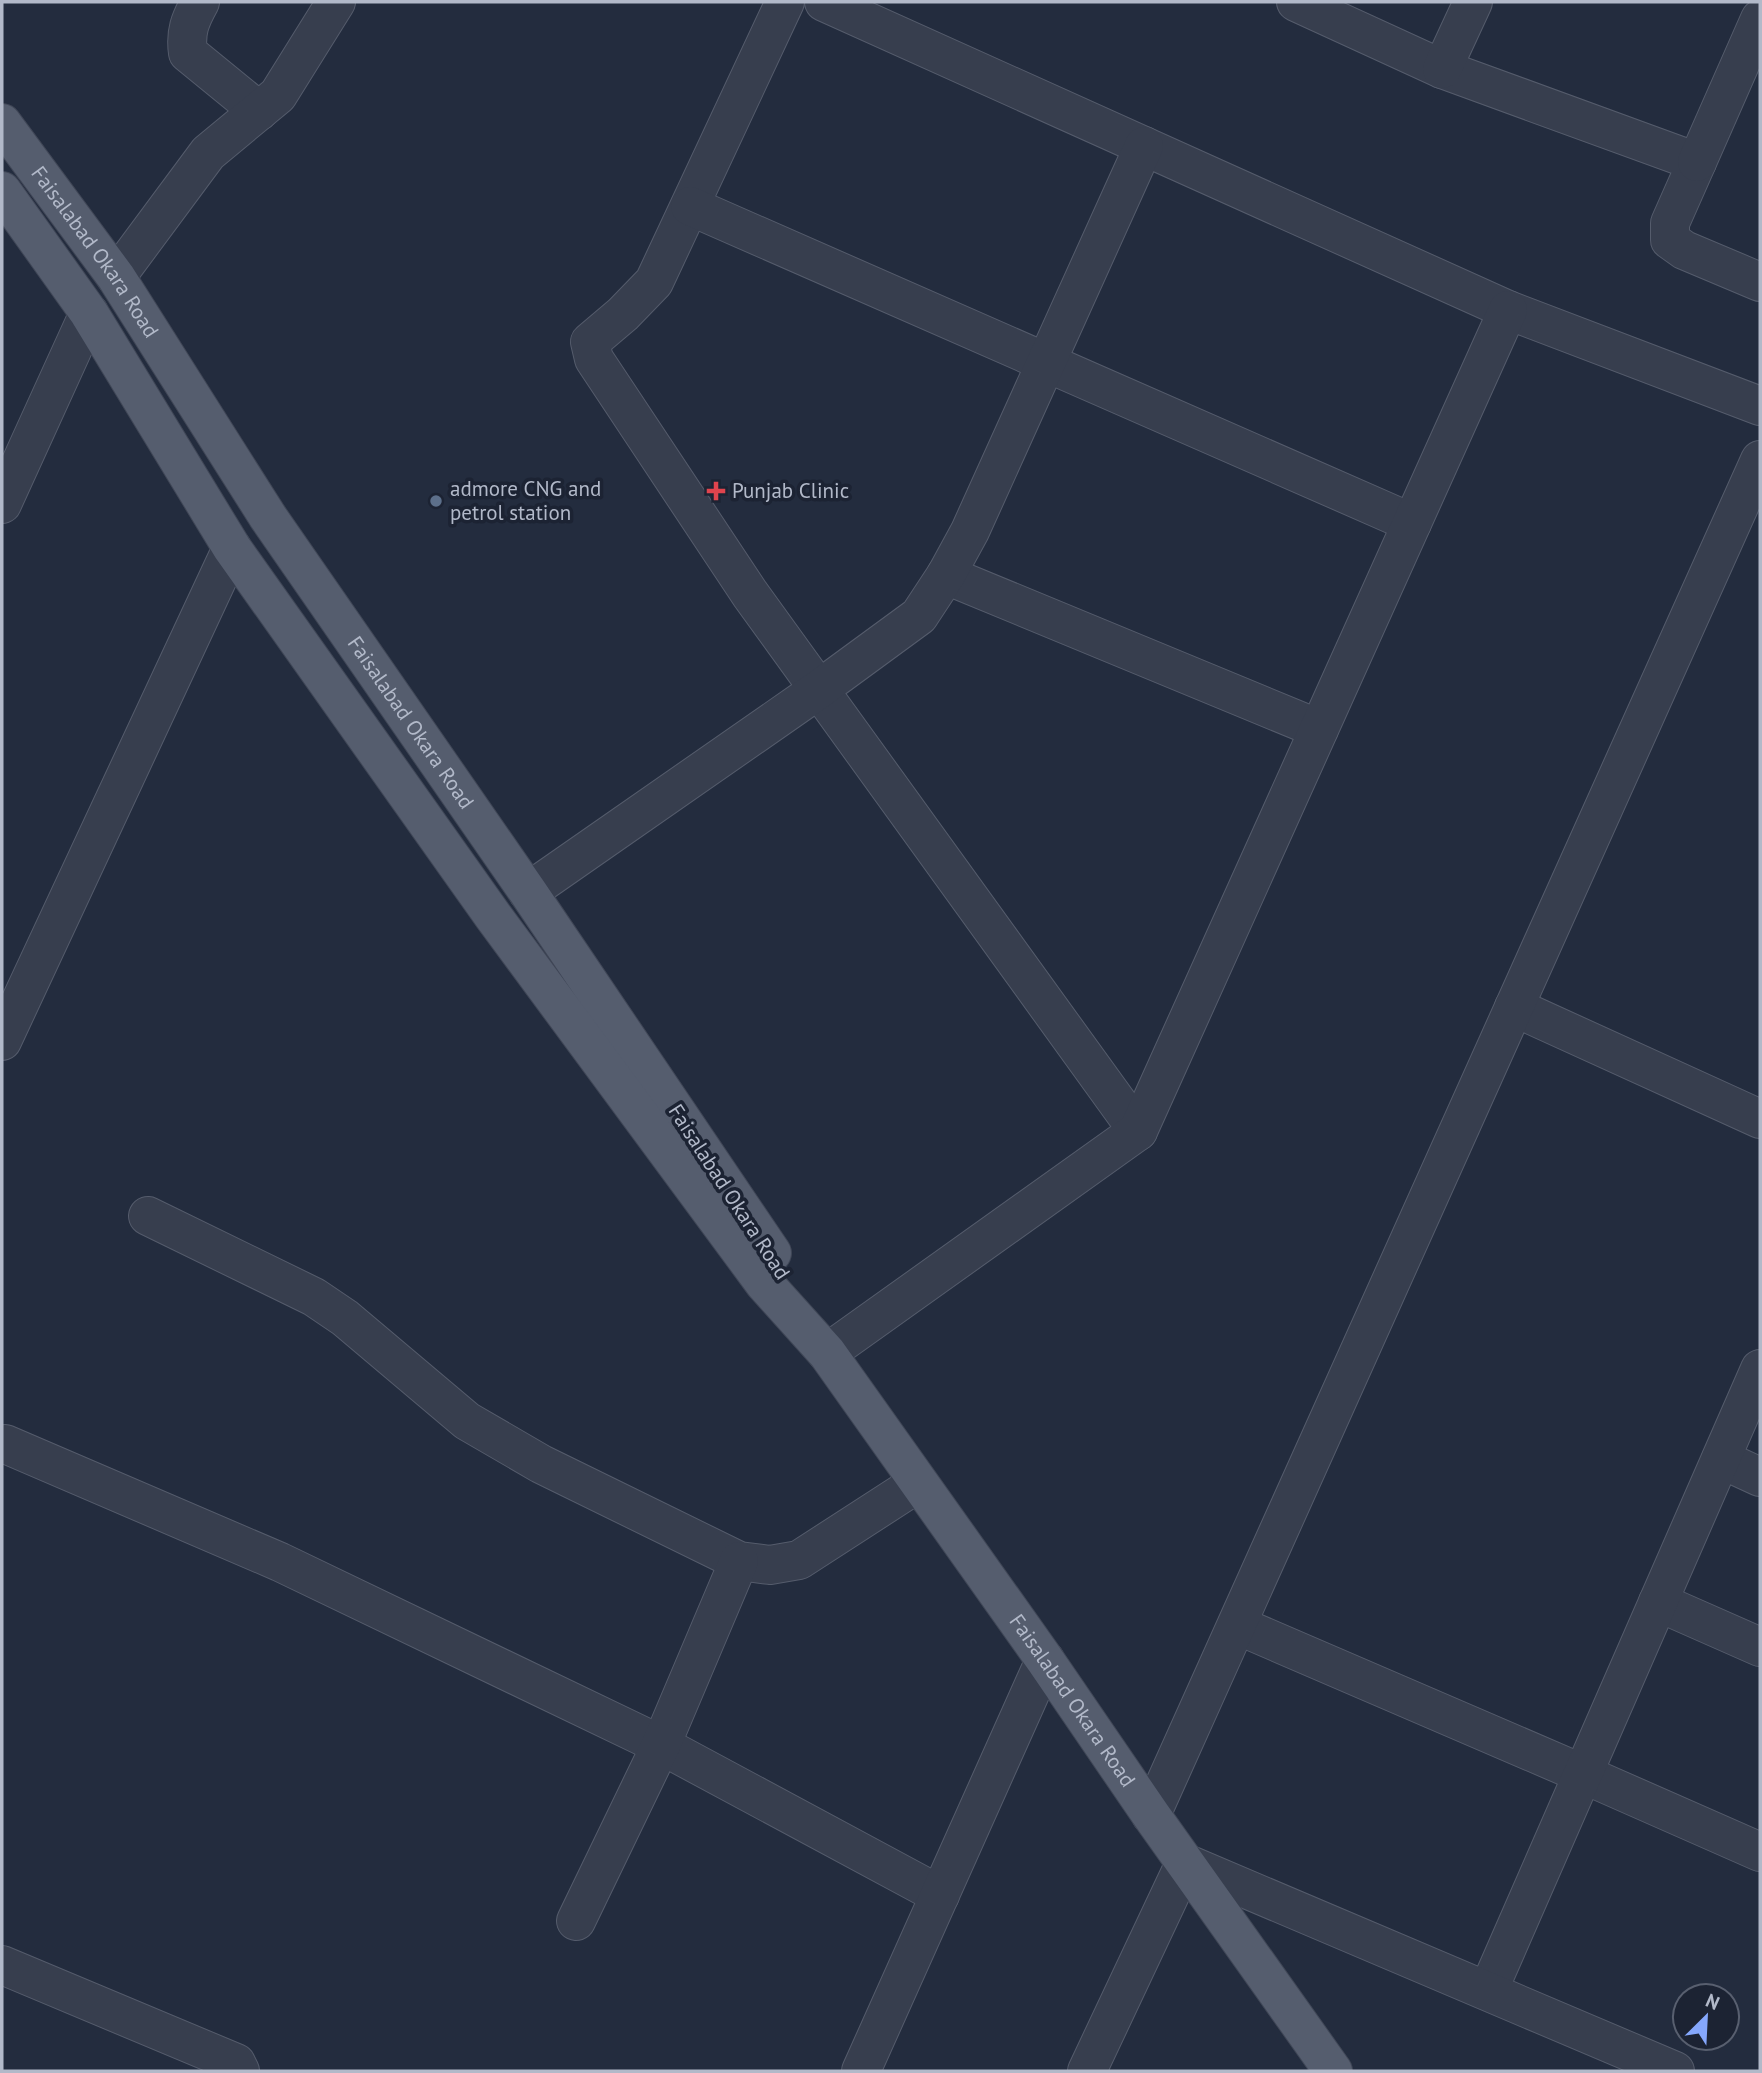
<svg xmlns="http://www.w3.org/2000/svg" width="1762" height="2073" font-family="'PT Sans',sans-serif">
<rect width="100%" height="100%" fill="#232c3e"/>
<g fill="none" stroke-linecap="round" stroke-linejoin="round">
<defs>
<g id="minor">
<path d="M 200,2 C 190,20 185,32 188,53 L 259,111"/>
<polyline points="785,2 654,282 623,314 590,342 594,359 750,594 1138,1131"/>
<polyline points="824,2 1508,310 1760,406"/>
<polyline points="1296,2 1442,69 1697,162 1670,223 1670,240 1684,250 1760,282"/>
<polyline points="1442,69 1473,2"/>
<polyline points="1697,162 1760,19"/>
<polyline points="690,206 1412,523"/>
<polyline points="116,277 208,153 278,95 336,2"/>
<polyline points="2,504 89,313"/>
<polyline points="946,575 1319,729"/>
<polyline points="528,892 818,690 919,616 946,575 970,531 1144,146"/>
<polyline points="1514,1007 1760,1119"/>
<polyline points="2,1041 232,548"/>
<polyline points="148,1216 314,1297 345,1318 467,1421 541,1464 739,1561 770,1565 799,1560 918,1483"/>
<polyline points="827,1353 1138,1131 1508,310"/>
<polyline points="5,1444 280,1562 661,1745 940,1895"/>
<polyline points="1721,1459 1760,1477"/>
<polyline points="1658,1602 1760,1647"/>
<polyline points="1237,1625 1583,1774 1760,1852"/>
<polyline points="1151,1815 1760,460"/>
<polyline points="576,1921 661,1745 739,1561"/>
<polyline points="2,1965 236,2063 240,2071"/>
<polyline points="1488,1991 1760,1369"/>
<polyline points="861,2071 1045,1660"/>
<polyline points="1087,2071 1185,1863 1675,2071"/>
</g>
<g id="major">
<path id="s1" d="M 2,123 L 116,277 L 268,517 L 528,892 L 772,1253"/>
<path id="s2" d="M 2,191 L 89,313 L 232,548 L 493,916 L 764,1283 L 827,1353 L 1045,1660 L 1151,1815 L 1333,2071"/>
</g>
</defs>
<use href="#minor" stroke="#555c6c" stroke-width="40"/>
<use href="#major" stroke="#404757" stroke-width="40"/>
<use href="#minor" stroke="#373e4e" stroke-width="38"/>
<use href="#major" stroke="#555d6e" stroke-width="38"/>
</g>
<path fill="#e0444e" stroke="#1c2333" stroke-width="2.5" d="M712.5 480.5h7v7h7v7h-7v7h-7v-7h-7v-7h7z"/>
<circle fill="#5c6f8a" stroke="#1c2333" stroke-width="2.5" cx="436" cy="501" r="7"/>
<g text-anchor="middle" stroke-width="7" stroke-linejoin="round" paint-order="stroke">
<g font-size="21" fill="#b2b9c9" stroke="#1c2333">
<text dy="7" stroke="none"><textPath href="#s1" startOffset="159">Faisalabad Okara Road</textPath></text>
<text dy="7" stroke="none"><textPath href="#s1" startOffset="726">Faisalabad Okara Road</textPath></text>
<text transform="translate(729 1192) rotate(57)" y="7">Faisalabad Okara Road</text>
<text dy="7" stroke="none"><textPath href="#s2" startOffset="1852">Faisalabad Okara Road</textPath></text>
</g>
<g font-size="21" fill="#b2b9c9" stroke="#1c2333" text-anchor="start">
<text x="450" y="496">admore CNG and<tspan x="450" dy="24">petrol station</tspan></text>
<text x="732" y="498">Punjab Clinic</text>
</g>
</g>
<rect width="1762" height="2073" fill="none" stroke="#b2b9c9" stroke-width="7"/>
<g transform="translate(1706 2017) rotate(24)"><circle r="33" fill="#1c2333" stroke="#585f6f" stroke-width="2"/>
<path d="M0-5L12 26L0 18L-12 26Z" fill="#85a7fc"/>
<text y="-10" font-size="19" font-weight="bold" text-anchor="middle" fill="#b2b9c9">N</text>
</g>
</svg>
